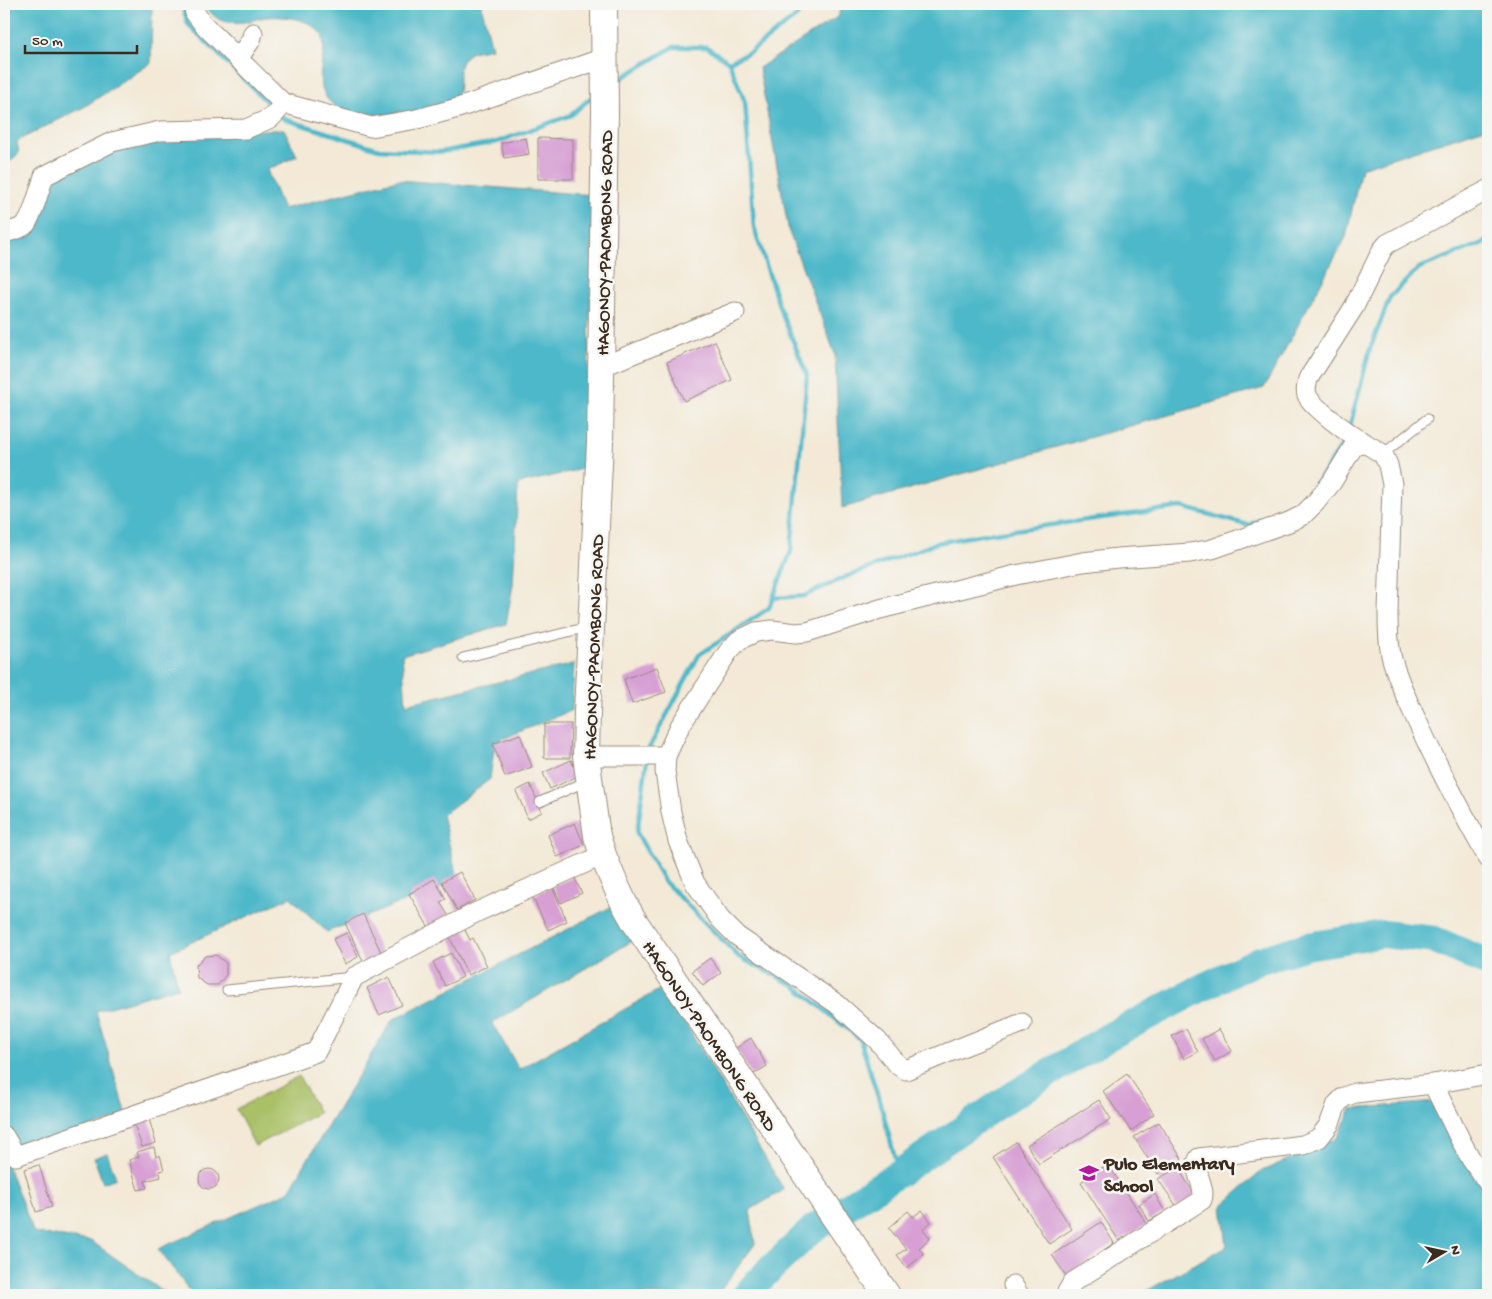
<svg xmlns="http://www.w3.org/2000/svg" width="1492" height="1299" font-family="'Gochi Hand',sans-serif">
<rect width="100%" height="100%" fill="#f6f6f2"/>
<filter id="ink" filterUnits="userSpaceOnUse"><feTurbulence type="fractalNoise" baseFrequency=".02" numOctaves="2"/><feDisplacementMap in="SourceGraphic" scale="10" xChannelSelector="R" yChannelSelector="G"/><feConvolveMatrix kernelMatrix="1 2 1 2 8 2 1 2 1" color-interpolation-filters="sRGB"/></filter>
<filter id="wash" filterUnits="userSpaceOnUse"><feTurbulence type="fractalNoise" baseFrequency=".0096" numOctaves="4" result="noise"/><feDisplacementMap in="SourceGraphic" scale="20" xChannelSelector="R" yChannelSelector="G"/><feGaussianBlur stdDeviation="1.12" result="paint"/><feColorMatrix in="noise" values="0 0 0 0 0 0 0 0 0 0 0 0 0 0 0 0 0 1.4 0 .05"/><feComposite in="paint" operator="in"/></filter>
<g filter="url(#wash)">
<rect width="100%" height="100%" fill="#f3e9d6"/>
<polygon fill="#a9c066" stroke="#727542" points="299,1076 319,1113 255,1146 236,1109"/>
<g fill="#4db8c9" stroke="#447174">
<polygon points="4,4 150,4 152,10 151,63 84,107 17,141 19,153 4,168"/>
<path d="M 205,4 L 481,4 L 492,48 C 485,50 475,50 469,54 C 451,66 465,89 454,99 C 438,113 369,118 349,113 C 340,111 329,103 325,95 C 317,80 322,64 324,49 C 324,45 323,39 322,34 C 318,31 314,26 310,24 C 298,17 273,15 260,18 C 255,19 250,22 244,22 C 227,24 213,21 205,4 Z"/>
<polygon points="840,4 1488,4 1488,127 1361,168 1346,237 1264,388 842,508 835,354 789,232 759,68 839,16"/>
<polygon points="284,129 297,156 267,170 283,209 397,180 593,195 586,468 518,484 513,585 506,624 402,655 406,704 574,664 572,710 495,742 490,779 442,815 458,880 327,932 290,897 170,952 178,987 96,1011 126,1115 5,1159 34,1233 91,1241 168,1295 4,1295 4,237 20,236 46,182 104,152 162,135"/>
<polygon points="611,907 634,940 492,1023 519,1069 664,987 784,1190 750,1210 755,1244 717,1295 193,1295 158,1249 288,1192 392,1020"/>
<polygon points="1436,1102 1488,1190 1488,1295 1139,1295 1227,1246 1222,1206 1262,1171 1337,1138 1351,1109"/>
<polygon points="107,1153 116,1178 103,1183 94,1158"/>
</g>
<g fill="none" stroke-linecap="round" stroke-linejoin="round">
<g stroke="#4db8c9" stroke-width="4.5">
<polyline points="182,4 188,24 273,108"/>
<polyline points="729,62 750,52 797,16 803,4"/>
<polyline points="615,82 673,47 707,47 729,62 745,102 754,227 780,309 807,375 791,551 769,608 699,655 649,748 648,752"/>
<polyline points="280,115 284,119 379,149 440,152 497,142 571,115 595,94"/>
<polyline points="1350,426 1370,349 1390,297 1419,268 1488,241"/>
<polyline points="773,598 804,596 848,576 937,543 979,535 1181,507 1248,525 1304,500 1347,439"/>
<polyline points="647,760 637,833 664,881 739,957 794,985 860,1039 883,1113 899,1173"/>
</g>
<polyline stroke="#4db8c9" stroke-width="28" points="746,1295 758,1281 815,1227 899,1173 999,1104 1108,1037 1207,985 1257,961 1307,946 1383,934 1435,940 1488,963"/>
</g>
<g id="blocks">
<g fill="#d79fd4">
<polygon points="526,138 529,154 504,158 501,143"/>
<polygon points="538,138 573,139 573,179 538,179"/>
<polygon points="715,341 732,380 684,401 667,362"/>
<polygon points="657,667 666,692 632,704 624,679"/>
<polygon points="544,724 571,724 570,758 544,758"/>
<polygon points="520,734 532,767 505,777 493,744"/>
<polygon points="571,760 578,776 550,789 543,773"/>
<polygon points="530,784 542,812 528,819 516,791"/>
<polygon points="575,823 584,845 557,857 548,835"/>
<polygon points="460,872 475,900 457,910 442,882"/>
<polygon points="574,877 582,893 561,903 553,886"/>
<polygon points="434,879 446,899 440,902 451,920 431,931 409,894"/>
<polygon points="552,887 567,921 548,930 532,896"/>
<polygon points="363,914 383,956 365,965 345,923"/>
<polygon points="464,928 470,940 473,938 487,966 468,975 449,936"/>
<polygon points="347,933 358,957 345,964 333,939"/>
<polygon points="451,953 463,977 445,986 433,962"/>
<polygon points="216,955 226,963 226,975 218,985 207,985 197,978 196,965 205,956"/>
<polygon points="710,958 721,973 703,986 692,971"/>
<polygon points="389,977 402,1005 379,1015 367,988"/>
<polygon points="1186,1029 1198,1052 1184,1059 1172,1036"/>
<polygon points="1219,1029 1232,1051 1215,1061 1202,1039"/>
<polygon points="751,1038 767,1066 752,1075 736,1048"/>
<polygon points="1127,1074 1154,1114 1131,1131 1103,1091"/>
<polygon points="1099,1100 1111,1119 1039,1164 1027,1145"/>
<polygon points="149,1119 156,1143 142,1147 134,1124"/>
<polygon points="1159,1122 1182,1159 1158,1174 1134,1137"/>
<polygon points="1016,1142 1072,1229 1049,1244 993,1157"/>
<polygon points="154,1147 156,1157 160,1155 164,1170 159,1171 161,1177 145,1181 147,1188 138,1190 129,1160 139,1157 137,1152"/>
<polygon points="1108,1164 1147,1224 1119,1241 1081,1182"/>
<polygon points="39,1165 52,1207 36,1212 24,1169"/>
<polygon points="1178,1167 1195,1196 1177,1207 1158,1179"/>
<circle cx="209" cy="1179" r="10"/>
<polygon points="1155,1194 1165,1212 1149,1221 1139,1204"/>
<polygon points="922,1210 931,1222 923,1229 930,1238 919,1248 924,1254 907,1268 897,1255 906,1249 889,1228 908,1211 913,1217"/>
<polygon points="1101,1222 1114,1243 1066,1276 1052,1255"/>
</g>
</g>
</g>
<g filter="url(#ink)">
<use href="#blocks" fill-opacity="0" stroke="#978a7a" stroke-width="1"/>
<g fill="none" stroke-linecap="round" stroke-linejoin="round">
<defs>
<g id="service">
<polyline points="1383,454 1427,419"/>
<polyline points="463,658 588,627"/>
<polyline points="540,802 587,781"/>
<polyline points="227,990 353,977"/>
</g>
<g id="minor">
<polyline points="193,4 195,13 204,25 283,103 371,127 417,119 458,108 604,58"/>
<polyline points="238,59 251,40 253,33"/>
<path d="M 4,233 C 11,231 20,230 26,224 C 31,219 41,186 44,176 L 112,142 L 160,131 L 246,129 L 271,118 L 282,106 L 283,103"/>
<polyline points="601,367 735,312"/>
<path d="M 1358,439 C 1347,432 1311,406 1307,395 C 1305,390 1307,384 1308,379 L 1354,307 L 1382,250 L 1387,244 L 1488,190"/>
<polyline points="586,756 666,756"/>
<path d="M 1022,1023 L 962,1047 L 906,1070 L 899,1066 L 877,1040 L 837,1004 L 737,936 L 720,919 L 695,883 L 678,841 L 671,812 L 665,771 L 666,756 L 680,726 L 728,652 L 739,640 L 756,632 L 772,630 L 796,633 L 807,632 L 880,609 L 1016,575 L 1083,562 L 1118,558 L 1190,553 L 1212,549 L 1289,522 L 1303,515 L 1316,502 L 1332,482 L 1358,439 L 1383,454 L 1388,465 L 1392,484 L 1388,613 C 1388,627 1388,641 1391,655 C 1396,677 1407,699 1416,719 C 1438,767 1462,813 1488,858"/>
<polyline points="1488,1074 1433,1084 1461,1141 1471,1159 1488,1183"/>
<polyline points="4,1136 16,1156 316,1052 354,977 475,913 603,855"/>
<polyline points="1013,1285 1019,1295"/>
<path d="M 1068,1295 L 1067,1292 L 1073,1282 L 1202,1200 C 1207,1186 1191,1170 1199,1158 L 1303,1145 L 1319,1138 L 1329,1125 L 1337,1104 L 1344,1097 L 1355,1093 L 1433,1084"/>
</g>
<polyline id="secondary" points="604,4 605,112 600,442 587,712 586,756 597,836 603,855 612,877 624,903 634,921 887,1295"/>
</defs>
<use href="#service" stroke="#978a7a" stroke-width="11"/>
<use href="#minor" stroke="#978a7a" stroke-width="21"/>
<use href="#secondary" stroke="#978a7a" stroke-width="28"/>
<use href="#service" stroke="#fff" stroke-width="9"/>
<use href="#minor" stroke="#fff" stroke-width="19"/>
<use href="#secondary" stroke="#fff" stroke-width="26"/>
</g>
</g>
<defs>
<symbol id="school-bare" viewBox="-9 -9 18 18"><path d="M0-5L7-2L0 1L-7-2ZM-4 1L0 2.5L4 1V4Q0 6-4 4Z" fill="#b5179e" stroke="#f6f6f2" stroke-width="2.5" paint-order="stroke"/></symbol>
</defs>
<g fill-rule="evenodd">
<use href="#school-bare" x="1075" y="1159" width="28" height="28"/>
</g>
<g text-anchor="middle" stroke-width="5" stroke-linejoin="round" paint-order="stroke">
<g font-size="19" fill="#3b2a1e" stroke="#f6f6f2">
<text transform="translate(603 243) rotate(-89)" y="7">HAGONOY-PAOMBONG ROAD</text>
<text transform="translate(592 647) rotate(-88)" y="7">HAGONOY-PAOMBONG ROAD</text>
<text transform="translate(711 1035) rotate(56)" y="7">HAGONOY-PAOMBONG ROAD</text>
</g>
<g font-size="19" font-weight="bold" fill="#3b2a1e" stroke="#f6f6f2" text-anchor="start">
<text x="1104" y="1169">Pulo Elementary<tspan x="1104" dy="22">School</tspan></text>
</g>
</g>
<rect width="1492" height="1299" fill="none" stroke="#f6f6f2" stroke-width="20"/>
<g transform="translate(1444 1252) rotate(81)" stroke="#f6f6f2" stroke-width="4" paint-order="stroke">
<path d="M0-4L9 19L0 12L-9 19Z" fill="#3b2a1e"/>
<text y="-8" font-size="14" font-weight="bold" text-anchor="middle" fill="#3b2a1e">N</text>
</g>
<path d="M25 45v8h112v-8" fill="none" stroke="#3b2a1e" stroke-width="2.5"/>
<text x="32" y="45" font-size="15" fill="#3b2a1e" stroke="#f6f6f2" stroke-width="4" paint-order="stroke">50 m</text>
</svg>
